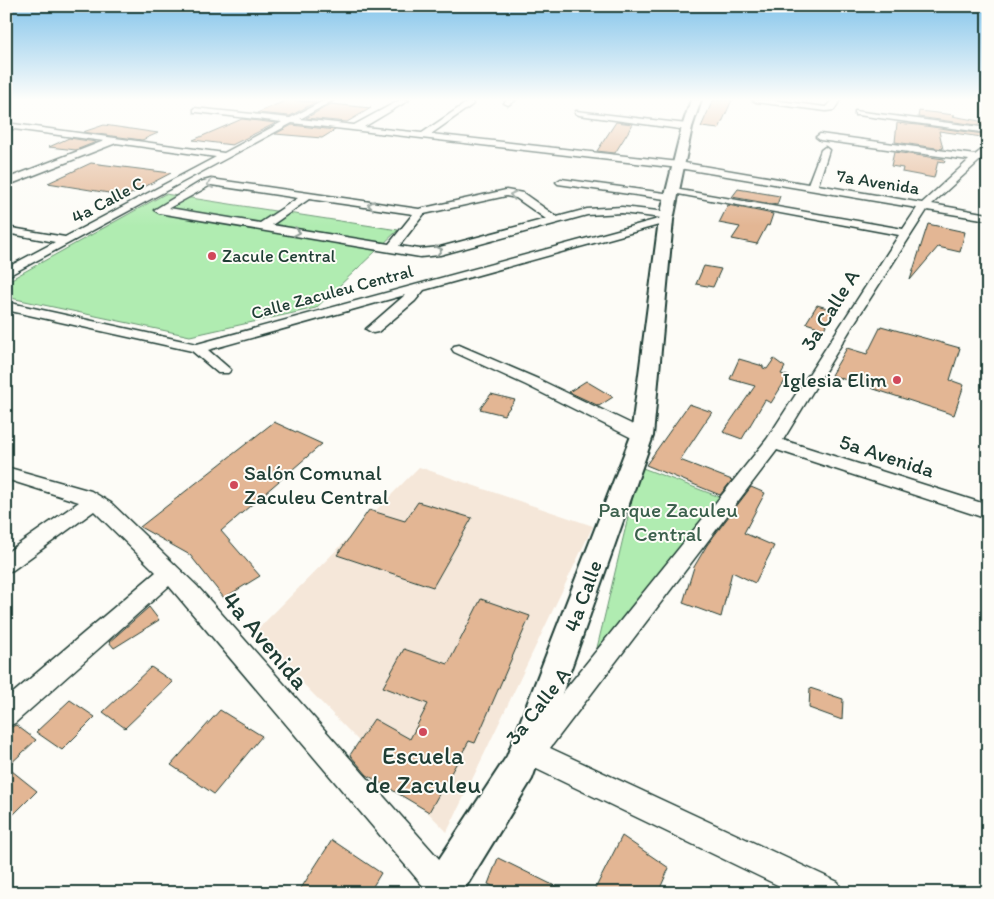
<svg xmlns="http://www.w3.org/2000/svg" width="994" height="899" font-family="Itim,sans-serif">
<rect width="100%" height="100%" fill="#fdfcf7"/>
<filter id="ink" filterUnits="userSpaceOnUse"><feTurbulence type="fractalNoise" baseFrequency=".02" numOctaves="2"/><feDisplacementMap in="SourceGraphic" scale="10" xChannelSelector="R" yChannelSelector="G"/><feConvolveMatrix kernelMatrix="1 2 1 2 8 2 1 2 1" color-interpolation-filters="sRGB"/></filter>
<g filter="url(#ink)">
<polygon fill="#f5e7d9" points="419,467 593,526 447,832 254,633"/>
<g fill="#b0ecb1" stroke="#689472">
<polygon points="165,194 398,230 316,308 190,336 6,297 6,282"/>
<polygon points="640,467 733,502 604,678 592,669"/>
</g>
<g fill="#e3b694" stroke="#1f3d34">
<polygon points="287,100 316,102 290,116 257,113"/>
<polygon points="713,100 732,100 719,129 701,127"/>
<polygon points="331,104 371,108 347,122 306,118"/>
<polygon points="919,111 955,115 952,116 985,122 984,126 918,117"/>
<polygon points="242,119 276,123 232,145 193,140"/>
<polygon points="616,122 633,124 615,153 597,151"/>
<polygon points="897,123 918,125 983,134 982,137 939,131 943,149 895,142"/>
<polygon points="104,125 158,133 142,140 83,132"/>
<polygon points="292,125 335,130 322,138 275,134"/>
<polygon points="69,138 96,142 76,150 49,147"/>
<polygon points="894,152 944,159 945,162 938,161 934,178 902,172 903,168 891,166"/>
<polygon points="91,163 171,173 127,196 48,183"/>
<polygon points="738,189 780,196 777,205 732,197"/>
<polygon points="728,205 773,214 769,226 767,225 757,244 732,239 740,227 719,223"/>
<polygon points="928,224 965,232 960,252 938,247 910,280"/>
<polygon points="704,266 721,269 713,287 696,284"/>
<polygon points="817,305 834,310 824,329 806,323"/>
<polygon points="881,326 960,348 950,380 964,385 954,415 831,375 847,348 867,354"/>
<polygon points="739,359 763,366 763,368 767,369 774,359 785,367 781,374 788,376 771,403 765,400 742,439 723,432 755,386 730,379"/>
<polygon points="586,381 613,397 599,406 569,392"/>
<polygon points="491,394 515,400 504,415 480,409"/>
<polygon points="689,404 712,412 680,460 732,480 720,495 646,465"/>
<polygon points="274,422 322,444 221,531 260,576 224,598 190,555 140,527"/>
<polygon points="751,487 765,493 744,533 774,546 755,583 732,572 721,617 683,603 694,567 707,545"/>
<polygon points="418,502 472,518 433,587 337,555 369,510 405,521"/>
<polygon points="481,599 530,616 475,743 469,741 429,812 367,775 350,755 374,719 410,739 428,704 383,687 404,649 448,664"/>
<polygon points="149,607 159,620 114,648 109,642"/>
<polygon points="151,667 173,682 125,728 103,712"/>
<polygon points="810,688 843,699 842,720 809,708"/>
<polygon points="70,700 95,717 62,750 36,732"/>
<polygon points="220,710 262,736 214,794 171,765"/>
<polygon points="16,725 36,740 7,767 37,791 6,822 6,729"/>
<polygon points="622,836 669,868 658,893 593,893"/>
<polygon points="332,840 381,873 369,893 298,893"/>
<polygon points="498,858 569,893 507,893 488,884"/>
</g>
<g fill="none" stroke-linecap="round" stroke-linejoin="round">
<defs>
<g id="minor">
<polygon points="325,100 334,100 300,119 354,125 400,100 409,100 364,127 422,133 469,101 473,103 472,105 431,134 679,162 808,184 821,150 825,147 829,150 818,185 922,203 969,160 820,140 816,137 820,134 975,155 988,145 988,153 932,204 988,214 988,220 927,210 855,322 783,440 988,505 988,519 777,450 550,748 838,882 842,893 794,893 522,762 518,753 527,737 767,439 899,235 673,193 668,190 669,188 903,229 917,208 679,168 292,123 6,277 6,268 55,242 6,233 6,227 65,237 216,157 116,143 6,186 6,179 104,141 6,128 6,123 224,153 282,122 197,112 194,112 194,108 290,118"/>
<polygon points="507,100 516,100 508,105 504,103"/>
<polygon points="752,100 772,100 826,107 832,100 840,100 834,110 826,111 756,102"/>
<polygon points="576,111 687,124 691,127 687,130 579,115 575,113"/>
<polygon points="855,111 988,128 988,133 858,115 855,115"/>
<path d="M 211,179 L 419,209 L 506,190 L 523,193 L 557,217 L 587,209 L 622,207 L 667,212 L 672,215 L 670,218 L 671,220 L 670,222 L 424,290 L 415,301 L 378,332 L 373,333 L 366,329 L 405,295 L 208,350 L 231,370 L 228,373 L 218,373 L 192,351 L 6,310 L 6,302 L 197,344 L 662,218 L 622,213 L 587,215 L 440,255 L 420,257 L 159,213 L 154,210 L 200,182 ZM 211,185 L 298,198 L 260,223 L 169,208 ZM 506,196 L 516,198 L 546,219 L 440,247 L 420,249 L 399,246 L 424,214 ZM 309,199 L 413,214 L 389,244 L 272,225 Z"/>
<polygon points="561,179 672,194 677,197 672,200 558,184 556,182"/>
<polygon points="459,345 538,379 648,432 651,436 648,440 642,442 636,440 526,385 454,352 452,349 454,346"/>
<polygon points="6,467 91,491 111,503 197,586 456,878 460,889 458,893 429,893 169,586 15,723 6,727 6,699 156,572 94,511 13,570 6,572 6,553 79,502 6,479"/>
</g>
<polygon id="tertiary" points="691,100 701,100 692,127 673,220 653,436 532,779 462,893 421,893 426,879 507,756 631,436 659,220 682,127"/>
</defs>
<use href="#minor" stroke="#1f3d34" stroke-width="3"/>
<use href="#tertiary" stroke="#1f3d34" stroke-width="4"/>
<use href="#minor" fill="#fdfcf7" fill-rule="evenodd"/>
<use href="#tertiary" fill="#fdfcf7" fill-rule="evenodd"/>
</g>
<defs><path id="oneway-chevron" d="M-2-3.5L2.5 0L-2 3.5" fill="none" stroke-width="1.6" stroke-linecap="round" stroke-linejoin="round" transform="scale(1.25)"/></defs>
<g stroke="#8e9c96">
<use href="#oneway-chevron" transform="translate(210 184) rotate(173)"/>
<use href="#oneway-chevron" transform="translate(513 195) rotate(-168)"/>
<use href="#oneway-chevron" transform="translate(371 205) rotate(-172)"/>
<use href="#oneway-chevron" transform="translate(297 232) rotate(10)"/>
<use href="#oneway-chevron" transform="translate(439 250) rotate(-13)"/>
</g>
</g>
<linearGradient id="sky" x2="0" y2="1"><stop stop-color="#85c5eb"/><stop offset="0.44" stop-color="#fefefb"/><stop offset="1" stop-color="#fefefb" stop-opacity="0"/></linearGradient>
<rect width="994" height="226" fill="url(#sky)"/>
<g fill="#d1495b" stroke="#fdfcf7" stroke-width="2">
<circle cx="212" cy="256" r="5"/>
<circle cx="897" cy="380" r="5"/>
<circle cx="234" cy="485" r="5"/>
<circle cx="423" cy="732" r="5"/>
</g>
<g text-anchor="middle" stroke-width="4" stroke-linejoin="round" paint-order="stroke">
<g font-size="18" fill="#1f3d34" stroke="#fdfcf7">
<text transform="translate(878 182) rotate(9)" y="6">7a Avenida</text>
<text transform="translate(108 200) rotate(-28)" y="6">4a Calle C</text>
<text transform="translate(332 292) rotate(-15)" y="6">Calle Zaculeu Central</text>
</g>
<g font-size="18" fill="#1f3d34" stroke="#fdfcf7" text-anchor="start">
<text x="222" y="262">Zacule Central</text>
</g>
<g font-size="21" fill="#1f3d34" stroke="#fdfcf7">
<text transform="translate(830 310) rotate(-58)" y="7">3a Calle A</text>
<text transform="translate(887 456) rotate(18)" y="7">5a Avenida</text>
<text transform="translate(583 596) rotate(-70)" y="7">4a Calle</text>
<text transform="translate(538 706) rotate(-52)" y="7">3a Calle A</text>
</g>
<g font-size="21" fill="#1f3d34" stroke="#fdfcf7" text-anchor="end">
<text x="887" y="387">Iglesia Elim</text>
<text x="244" y="480" text-anchor="start">Salón Comunal<tspan x="244" dy="24">Zaculeu Central</tspan></text>
</g>
<g font-size="21" fill="#3c604d" stroke="#fdfcf7">
<text x="668" y="517">Parque Zaculeu<tspan x="668" dy="24">Central</tspan></text>
</g>
<g font-size="25" fill="#1f3d34" stroke="#fdfcf7">
<text transform="translate(266 640) rotate(50)" y="9">4a Avenida</text>
</g>
<g font-size="25" fill="#1f3d34" stroke="#fdfcf7">
<text x="423" y="764">Escuela<tspan x="423" dy="29">de Zaculeu</tspan></text>
</g>
</g>
<rect width="994" height="899" fill="none" stroke="#fdfcf7" stroke-width="25"/>
<rect x="12" y="12" width="969" height="874" fill="none" stroke="#1f3d34" stroke-width="2" filter="url(#ink)"/>
</svg>
